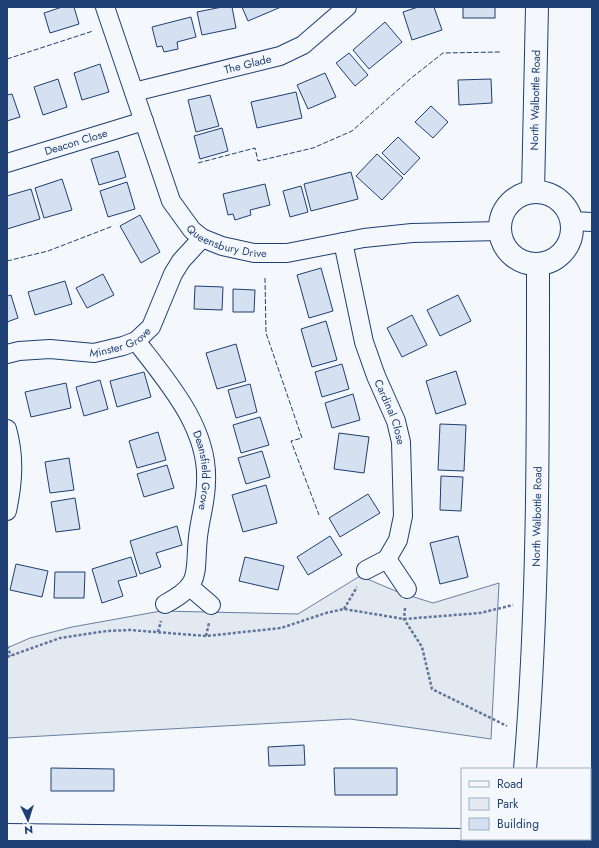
<svg xmlns="http://www.w3.org/2000/svg" width="599" height="848" font-family="Jost,sans-serif">
<rect width="100%" height="100%" fill="#f4f7fb"/>
<polygon fill="#e3e9f0" stroke="#687fa3" points="360,576 398,592 433,603 499,583 491,739 350,719 7,738 7,648 30,638 72,627 161,611 298,614"/>
<g fill="#d5e0f0" stroke="#1d3f73">
<polygon points="62,7 74,7 79,24 50,33 44,13"/>
<polygon points="222,7 232,7 236,28 202,35 197,12"/>
<polygon points="242,7 281,7 248,21"/>
<polygon points="418,7 434,7 442,30 412,40 403,12"/>
<rect x="463" y="7" width="32" height="11"/>
<polygon points="191,17 196,37 177,42 178,49 164,52 162,46 157,47 152,27"/>
<polygon points="385,22 402,42 369,69 353,50"/>
<polygon points="349,53 368,75 355,86 336,63"/>
<polygon points="100,64 109,92 82,100 74,73"/>
<polygon points="325,73 336,97 308,109 297,85"/>
<polygon points="58,79 67,107 43,115 34,87"/>
<polygon points="491,79 492,103 459,105 458,80"/>
<polygon points="296,92 302,118 257,128 251,102"/>
<polygon points="12,94 20,117 7,121 7,95"/>
<polygon points="210,95 219,126 196,132 188,100"/>
<polygon points="431,106 448,122 433,138 415,122"/>
<polygon points="222,128 228,151 200,159 194,136"/>
<polygon points="398,137 420,158 404,175 382,153"/>
<polygon points="118,151 126,177 99,185 91,159"/>
<polygon points="377,154 403,178 382,200 356,176"/>
<polygon points="351,172 358,199 311,211 304,184"/>
<polygon points="62,179 72,210 44,218 35,188"/>
<polygon points="127,182 135,209 108,217 100,191"/>
<polygon points="265,184 270,205 250,210 251,215 235,220 233,214 228,215 223,194"/>
<polygon points="301,186 308,212 290,217 283,191"/>
<polygon points="31,189 40,219 7,229 7,196"/>
<polygon points="140,215 160,252 141,263 120,226"/>
<polygon points="321,268 333,311 309,318 297,275"/>
<polygon points="103,274 114,295 87,308 76,288"/>
<polygon points="65,281 72,304 35,315 28,292"/>
<polygon points="195,286 223,287 222,310 194,309"/>
<polygon points="233,289 255,290 254,312 233,312"/>
<polygon points="11,295 18,318 7,322 7,296"/>
<polygon points="458,295 471,321 440,336 427,310"/>
<polygon points="412,315 427,345 402,357 387,328"/>
<polygon points="326,321 337,360 312,367 301,329"/>
<polygon points="236,344 246,381 217,389 206,353"/>
<polygon points="342,364 349,389 322,397 315,372"/>
<polygon points="456,371 466,404 436,414 426,381"/>
<polygon points="144,372 151,397 117,407 110,381"/>
<polygon points="100,380 108,409 84,416 76,387"/>
<polygon points="66,383 71,408 31,417 25,392"/>
<polygon points="250,384 257,412 236,418 228,390"/>
<polygon points="353,394 360,420 332,428 325,403"/>
<polygon points="260,417 269,445 241,453 233,425"/>
<polygon points="440,424 466,425 464,471 438,470"/>
<polygon points="158,432 166,460 137,468 129,441"/>
<polygon points="339,433 369,437 364,473 334,469"/>
<polygon points="262,451 270,477 246,484 238,458"/>
<polygon points="69,458 74,490 50,493 45,462"/>
<polygon points="167,465 174,488 144,497 137,474"/>
<polygon points="441,476 463,477 461,511 440,510"/>
<polygon points="266,485 277,523 243,532 232,495"/>
<polygon points="368,494 380,513 340,537 329,518"/>
<polygon points="75,498 80,529 56,532 51,502"/>
<polygon points="177,526 182,545 156,553 161,567 140,574 130,541"/>
<polygon points="330,536 342,555 308,575 297,557"/>
<polygon points="458,536 468,577 440,584 430,543"/>
<polygon points="131,557 137,576 118,581 123,596 102,603 92,569"/>
<polygon points="245,557 284,566 278,590 239,581"/>
<polygon points="16,564 48,571 42,597 10,590"/>
<polygon points="55,572 85,572 84,598 54,598"/>
<polygon points="304,745 305,765 269,766 268,747"/>
<polygon points="51,768 114,769 114,791 51,791"/>
<polygon points="334,768 397,768 397,795 335,795"/>
</g>
<g fill="none" stroke-linecap="round" stroke-linejoin="round">
<defs>
<g id="street">
<path id="s1" d="M 105,7 L 171,201 L 192,230 L 202,238 L 222,246 L 254,253 L 287,253 L 364,238 L 412,233 L 500,231"/>
<path id="s2" d="M 134,92 L 280,56 L 303,45 L 347,7"/>
<path id="s3" d="M 7,163 L 144,121"/>
<polyline points="572,221 592,222"/>
<path id="s4" d="M 343,242 L 364,342 L 376,376 L 396,421 L 401,442 L 403,516 L 398,540 L 387,559 L 366,570"/>
<path id="s5" d="M 136,341 C 167,381 209,428 206,482 C 206,501 200,518 198,537 C 194,574 203,584 165,604"/>
<path id="s6" d="M 7,354 L 19,351 L 50,349 L 94,353 L 123,346 L 136,341 L 151,327 L 173,274 L 181,261 L 202,238"/>
<path d="M 7,429 C 15,457 13,483 7,511"/>
<polyline points="387,559 407,589"/>
<polyline points="190,587 211,605"/>
<polyline points="7,833 462,838"/>
</g>
<g id="secondary">
<path id="s7" d="M 533,192 L 537,7"/>
<circle cx="536" cy="228" r="36"/>
<path id="s8" d="M 525,769 C 539,601 538,433 538,264"/>
<polyline points="519,841 519,839"/>
</g>
</defs>
<use href="#street" stroke="#1d3f73" stroke-width="20"/>
<use href="#secondary" stroke="#1d3f73" stroke-width="24"/>
<g stroke="#5e769c" stroke-width="2.5" stroke-dasharray="3 2" stroke-linecap="butt">
<polyline points="405,608 404,619 422,647 432,689 507,726"/>
<polyline points="344,609 357,587"/>
<polyline points="158,632 161,621"/>
<polyline points="206,636 209,623"/>
<polyline points="7,646 11,656"/>
<polyline points="7,657 60,638 107,631 130,630 206,636 281,628 326,613 344,609 404,619 480,613 513,605"/>
</g>
<use href="#street" stroke="#f4f7fb" stroke-width="18"/>
<use href="#secondary" stroke="#f4f7fb" stroke-width="22"/>
<g stroke="#1d3f73" stroke-width="1" stroke-dasharray="5 2" stroke-linecap="butt">
<polyline points="7,59 93,31"/>
<polyline points="198,163 255,148 258,161 313,148 352,131 410,79 443,53 500,52"/>
<polyline points="7,261 48,251 113,226"/>
<polyline points="265,278 266,333 302,438 291,441 319,515"/>
</g>
</g>
<g text-anchor="middle" stroke-width="3" stroke-linejoin="round" paint-order="stroke">
<g font-size="11" fill="#1d3f73" stroke="#f4f7fb">
<text dy="4" stroke="none"><textPath href="#s2" startOffset="117">The Glade</textPath></text>
<text dy="4" stroke="none"><textPath href="#s7" startOffset="92">North Walbottle Road</textPath></text>
<text dy="4" stroke="none"><textPath href="#s3" startOffset="72">Deacon Close</textPath></text>
<text dy="4" stroke="none"><textPath href="#s1" startOffset="278">Queensbury Drive</textPath></text>
<text dy="4" stroke="none"><textPath href="#s6" startOffset="116">Minster Grove</textPath></text>
<text dy="4" stroke="none"><textPath href="#s4" startOffset="177">Cardinal Close</textPath></text>
<text dy="4" stroke="none"><textPath href="#s5" startOffset="149">Deansfield Grove</textPath></text>
<text dy="4" stroke="none"><textPath href="#s8" startOffset="253">North Walbottle Road</textPath></text>
</g>
</g>
<rect width="599" height="848" fill="none" stroke="#1d3f73" stroke-width="16"/>
<rect x="461" y="768" width="130" height="72" fill="#f4f7fb" stroke="#9eadc5"/>
<rect x="469" y="781" width="20" height="6" fill="#f4f7fb" stroke="#9eadc5"/>
<text x="497" y="788" font-size="12" fill="#1d3f73">Road</text>
<rect x="469" y="798" width="20" height="12" fill="#e3e9f0" stroke="#9eadc5"/>
<text x="497" y="808" font-size="12" fill="#1d3f73">Park</text>
<rect x="469" y="818" width="20" height="12" fill="#d5e0f0" stroke="#9eadc5"/>
<text x="497" y="828" font-size="12" fill="#1d3f73">Building</text>
<g transform="translate(28 820) rotate(176)" stroke="#f4f7fb" stroke-width="3" paint-order="stroke">
<path d="M0-3L7 15L0 10L-7 15Z" fill="#1d3f73"/>
<text y="-6" font-size="11" font-weight="bold" text-anchor="middle" fill="#1d3f73">N</text>
</g>
</svg>
